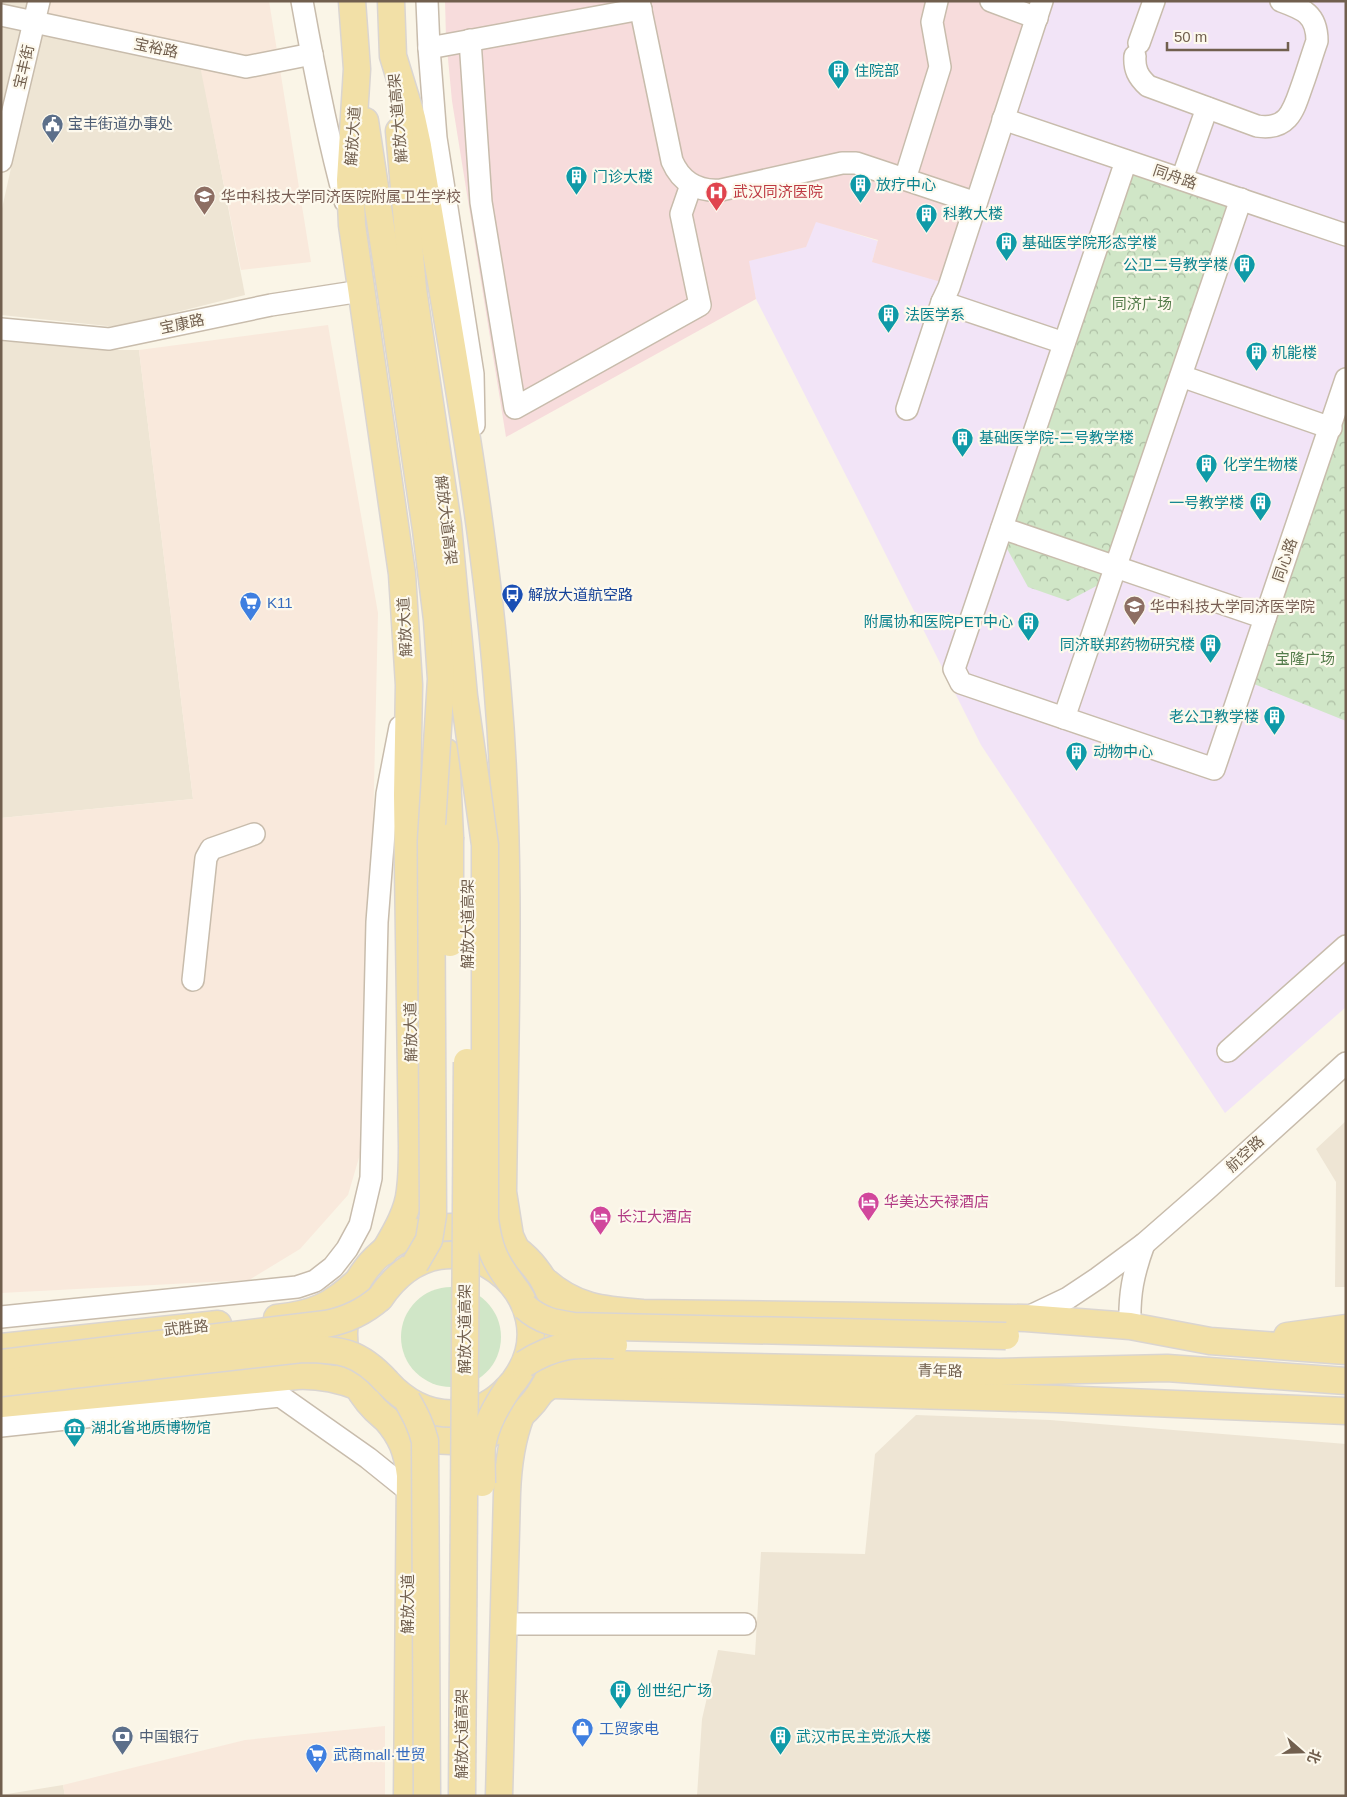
<svg xmlns="http://www.w3.org/2000/svg" width="1347" height="1797" font-family="Helvetica,'Noto Sans SC',sans-serif">
<defs>
<pattern id="park-crowns" width="20" height="18" patternUnits="userSpaceOnUse" patternTransform="scale(1.25)"><rect width="20" height="18" fill="#d0e6c7"/><path d="M2 6a3 3 0 1 1 6 0M12 15a3 3 0 1 1 6 0" fill="none" stroke="#adbea4"/></pattern>
</defs>
<rect width="100%" height="100%" fill="#faf5e7"/>
<g fill="#eee5d4">
<polygon points="1,1 29,1 27,12 1,6"/>
<polygon points="45,15 197,46 245,295 117,327 1,315 1,213"/>
<polygon points="1,23 22,27 1,109"/>
<polygon points="1,341 119,350 139,350 193,799 1,818"/>
<polygon points="1346,1121 1346,1287 1335,1287 1336,1182 1316,1149"/>
<polygon points="916,1415 1050,1420 1346,1444 1346,1796 697,1796 702,1719 718,1650 755,1655 761,1552 865,1554 875,1454"/>
<polygon points="63,1785 65,1796 1,1796 1,1795"/>
</g>
<g fill="#f9e9dc">
<polygon points="48,1 269,1 311,262 241,270 196,46 45,15"/>
<polygon points="328,325 378,613 366,1134 348,1195 300,1249 249,1280 1,1293 1,818 193,799 139,350"/>
<polygon points="385,1726 385,1796 65,1796 63,1785 245,1740"/>
</g>
<polygon fill="#f2e4f7" points="1035,1 1346,1 1346,1007 1225,1113 981,745 862,507 756,299 748,261 805,247 816,221 878,241 872,262"/>
<polygon fill="#f7dcdc" points="445,1 1035,1 941,282 872,262 878,240 816,222 806,247 749,261 756,299 506,437 452,101 446,38"/>
<circle fill="#d0e6c7" cx="451" cy="1337" r="50"/>
<g fill="url(#park-crowns)">
<polygon points="1131,173 1231,207 1104,582 1068,601 1028,587 1005,545"/>
<polygon points="1346,407 1346,721 1254,684 1302,543"/>
</g>
<g fill="none" stroke-linecap="round" stroke-linejoin="round">
<defs>
<g id="minor">
<path d="M 302,1 C 314,68 327,136 345,201"/>
<polyline points="427,1 429,48 436,138 473,374 474,425"/>
<path d="M 639,1 L 672,161 C 681,182 698,192 721,190 L 842,163 L 856,163 L 976,203"/>
<polyline points="991,1 1037,18"/>
<polyline points="1,15 246,67 312,54"/>
<polyline points="470,40 481,202 515,408 700,305 681,214 691,185"/>
<polyline points="1139,43 1154,1"/>
<polyline points="429,48 641,9"/>
<path d="M 1135,56 C 1134,69 1138,77 1148,86 L 1257,126 C 1290,131 1294,108 1303,83 C 1308,69 1312,55 1317,41 C 1317,14 1303,9 1281,1"/>
<polyline points="1003,119 1346,235"/>
<polyline points="1,161 39,1"/>
<polyline points="1126,161 954,669 961,683 1214,769 1346,379"/>
<polyline points="905,179 940,67 932,22 937,1"/>
<polyline points="1182,179 1207,108"/>
<polyline points="942,302 1064,343"/>
<polyline points="1,329 109,339 271,305 361,291"/>
<polyline points="1181,376 1331,428"/>
<polyline points="907,409 942,302 949,287 1042,1"/>
<polyline points="1002,528 1265,618"/>
<polyline points="1064,718 1241,199"/>
<polyline points="193,980 206,858 211,849 254,834"/>
<polyline points="1228,1051 1346,946"/>
<polyline points="1,1317 297,1287 315,1281 333,1267 347,1249 360,1225 371,1178 377,922 387,794 400,727"/>
<polyline points="1026,1318 1068,1298 1098,1278 1144,1244 1207,1189 1346,1063"/>
<path d="M 1130,1326 C 1129,1294 1133,1274 1144,1244"/>
<polyline points="1,1426 280,1396 368,1458 409,1491"/>
<polyline points="502,1624 745,1624"/>
</g>
<g id="major">
<path d="M 352,1 L 357,69 L 350,180 L 352,225 L 402,574 L 409,685 L 407,795 L 412,1146 C 412,1160 412,1175 410,1190 C 408,1212 395,1233 384,1252"/>
<path d="M 391,1 L 393,56 L 412,118 L 418,146 C 448,328 484,511 498,695 C 512,860 505,1027 503,1192 L 510,1236 L 516,1249"/>
<polyline points="365,121 391,293"/>
<polyline points="399,131 413,289"/>
<polyline points="446,752 450,837"/>
<polyline points="429,917 506,917"/>
<circle cx="451" cy="1334" r="107"/>
<path d="M 544,1280 C 575,1308 603,1310 643,1313 L 1026,1318 L 1130,1326 L 1210,1341 L 1346,1351"/>
<path d="M 380,1298 C 450,1195 576,1299 514,1381 C 502,1396 486,1408 467,1412 C 435,1418 408,1405 387,1382"/>
<path d="M 277,1318 C 314,1314 331,1306 358,1281"/>
<polyline points="1287,1336 1346,1328"/>
<polyline points="1,1347 218,1324"/>
<polyline points="554,1385 1057,1399 1346,1411"/>
<path d="M 541,1392 C 563,1375 573,1368 601,1364 L 1000,1372 L 1167,1368 L 1346,1381"/>
<path d="M 1,1404 L 297,1376 C 319,1375 338,1379 359,1387"/>
<path d="M 386,1419 C 402,1437 407,1452 410,1475 L 407,1796"/>
<path d="M 499,1796 L 507,1493 C 508,1466 511,1441 521,1415"/>
</g>
</defs>
<use href="#minor" stroke="#c8bcac" stroke-width="24"/>
<use href="#major" stroke="#dad5d1" stroke-width="29"/>
<use href="#minor" stroke="#fff" stroke-width="21"/>
<use href="#major" stroke="#f2e0a7" stroke-width="26"/>
<defs>
<g id="major-bridge">
<path d="M 413,289 L 448,525 L 464,696 L 485,845 L 485,1219 C 489,1248 494,1260 511,1283"/>
<polyline points="391,293 426,530 437,620 441,679 431,841 433,1215 429,1240 415,1264"/>
<polyline points="450,943 450,837"/>
<path d="M 525,1307 C 541,1321 554,1323 574,1326 L 1006,1336"/>
<path d="M 1,1363 L 326,1324 C 347,1320 364,1312 380,1298"/>
<path d="M 524,1364 C 557,1343 576,1344 614,1345"/>
<path d="M 1,1383 L 302,1349 C 341,1349 360,1352 387,1382"/>
<path d="M 407,1400 C 415,1414 421,1425 425,1441 L 427,1796"/>
<path d="M 482,1483 C 482,1471 481,1459 482,1447 C 485,1425 497,1405 509,1387"/>
<polyline points="462,1796 467,1062"/>
</g>
</defs>
<use href="#major-bridge" stroke="#dad5d1" stroke-width="29" stroke-linecap="butt"/>
<use href="#major-bridge" stroke="#f2e0a7" stroke-width="26"/>
</g>
<defs>
<symbol id="building-pin" viewBox="-11 -11 22 30"><path d="M0 17L-7.5 6A9.5 9.5 0 1 1 7.5 6Z" fill="#0f9aa8" stroke="#fdf9ed"/><path d="M-4-6H4V6H1V3H-1V6H-4ZM-2.5-4.3h1.7v1.8h-1.7ZM.8-4.3h1.7v1.8H.8ZM-2.5-1h1.7V.8h-1.7ZM.8-1h1.7V.8H.8Z" fill="#fff"/></symbol>
<symbol id="civic-pin" viewBox="-11 -11 22 30"><path d="M0 17L-7.5 6A9.5 9.5 0 1 1 7.5 6Z" fill="#5c6f8a" stroke="#fdf9ed"/><path d="M-.6-6.5H3V-4.5H.6V-3L4-1V1h2V6H-6V1h2V-1L-.6-3ZM-1.2 2.5V6h2.4V2.5Z" fill="#fff"/></symbol>
<symbol id="hospital-pin" viewBox="-11 -11 22 30"><path d="M0 17L-7.5 6A9.5 9.5 0 1 1 7.5 6Z" fill="#e0444e" stroke="#fdf9ed"/><path d="M-5-5h3v3.5h4V-5h3V5h-3V1.5h-4V5h-3Z" fill="#fff"/></symbol>
<symbol id="school-pin" viewBox="-11 -11 22 30"><path d="M0 17L-7.5 6A9.5 9.5 0 1 1 7.5 6Z" fill="#8d6e63" stroke="#fdf9ed"/><path d="M0-5L7-2L0 1L-7-2ZM-4 1L0 2.5L4 1V4Q0 6-4 4Z" fill="#fff"/></symbol>
<symbol id="bus-pin" viewBox="-11 -11 22 30"><path d="M0 17L-7.5 6A9.5 9.5 0 1 1 7.5 6Z" fill="#1a4fb4" stroke="#fdf9ed"/><path d="M-5-6H5V4H4V6H2V4H-2V6H-4V4H-5ZM-3.5-4V0h7V-4ZM-3.5 1.2v1.5H-2V1.2ZM2 1.2v1.5H3.5V1.2Z" fill="#fff"/></symbol>
<symbol id="supermarket-pin" viewBox="-11 -11 22 30"><path d="M0 17L-7.5 6A9.5 9.5 0 1 1 7.5 6Z" fill="#3f7fe0" stroke="#fdf9ed"/><path d="M-6-5.5h2.5l.6 2H6L4.5 2H-2.5L-4.4-4H-6ZM-1.5 3.2a1.3 1.3 0 1 0 .1 0ZM3 3.2a1.3 1.3 0 1 0 .1 0Z" fill="#fff"/></symbol>
<symbol id="university-pin" viewBox="-11 -11 22 30"><path d="M0 17L-7.5 6A9.5 9.5 0 1 1 7.5 6Z" fill="#8d6e63" stroke="#fdf9ed"/><path d="M0-5L7-2L0 1L-7-2ZM-4 1L0 2.5L4 1V4Q0 6-4 4Z" fill="#fff"/></symbol>
<symbol id="hotel-pin" viewBox="-11 -11 22 30"><path d="M0 17L-7.5 6A9.5 9.5 0 1 1 7.5 6Z" fill="#d1479c" stroke="#fdf9ed"/><path d="M-6-4.5h1.5V1H6V5H4.5V3h-9V5H-6ZM-4 0a1.8 1.8 0 1 1 3.6 0ZM.5 0V-2.5h3Q6-2.5 6 0Z" fill="#fff"/></symbol>
<symbol id="museum-pin" viewBox="-11 -11 22 30"><path d="M0 17L-7.5 6A9.5 9.5 0 1 1 7.5 6Z" fill="#0f9aa8" stroke="#fdf9ed"/><path d="M0-6L6-3V-2H-6V-3ZM-5-1h2V3h-2ZM-1-1h2V3h-2ZM3-1h2V3H3ZM-6 4H6V6H-6Z" fill="#fff"/></symbol>
<symbol id="shop-pin" viewBox="-11 -11 22 30"><path d="M0 17L-7.5 6A9.5 9.5 0 1 1 7.5 6Z" fill="#3f7fe0" stroke="#fdf9ed"/><path d="M-5-2.5h2.3a2.7 3.5 0 0 1 5.4 0H5L5.5 6h-11ZM-1.5-2.5h3a1.5 2.3 0 0 0-3 0Z" fill="#fff"/></symbol>
<symbol id="bank-pin" viewBox="-11 -11 22 30"><path d="M0 17L-7.5 6A9.5 9.5 0 1 1 7.5 6Z" fill="#5c6f8a" stroke="#fdf9ed"/><path d="M-6-4H6V4H-6ZM0-2.3a2.3 2.3 0 1 0 0 4.6a2.3 2.3 0 1 0 0-4.6Z" fill="#fff"/></symbol>
</defs>
<g fill-rule="evenodd">
<use href="#building-pin" x="826" y="58" width="25" height="34"/>
<use href="#civic-pin" x="40" y="112" width="25" height="34"/>
<use href="#building-pin" x="564" y="164" width="25" height="34"/>
<use href="#building-pin" x="848" y="172" width="25" height="34"/>
<use href="#hospital-pin" x="704" y="180" width="25" height="34"/>
<use href="#school-pin" x="192" y="184" width="25" height="34"/>
<use href="#building-pin" x="914" y="202" width="25" height="34"/>
<use href="#building-pin" x="994" y="230" width="25" height="34"/>
<use href="#building-pin" x="1232" y="252" width="25" height="34"/>
<use href="#building-pin" x="876" y="302" width="25" height="34"/>
<use href="#building-pin" x="1244" y="340" width="25" height="34"/>
<use href="#building-pin" x="950" y="426" width="25" height="34"/>
<use href="#building-pin" x="1194" y="452" width="25" height="34"/>
<use href="#building-pin" x="1248" y="490" width="25" height="34"/>
<use href="#bus-pin" x="500" y="582" width="25" height="34"/>
<use href="#supermarket-pin" x="238" y="590" width="25" height="34"/>
<use href="#university-pin" x="1122" y="594" width="25" height="34"/>
<use href="#building-pin" x="1016" y="610" width="25" height="34"/>
<use href="#building-pin" x="1198" y="632" width="25" height="34"/>
<use href="#building-pin" x="1262" y="704" width="25" height="34"/>
<use href="#building-pin" x="1064" y="740" width="25" height="34"/>
<use href="#hotel-pin" x="856" y="1190" width="25" height="34"/>
<use href="#hotel-pin" x="588" y="1204" width="25" height="34"/>
<use href="#museum-pin" x="62" y="1416" width="25" height="34"/>
<use href="#building-pin" x="608" y="1678" width="25" height="34"/>
<use href="#shop-pin" x="570" y="1716" width="25" height="34"/>
<use href="#bank-pin" x="110" y="1724" width="25" height="34"/>
<use href="#building-pin" x="768" y="1724" width="25" height="34"/>
<use href="#supermarket-pin" x="304" y="1742" width="25" height="34"/>
</g>
<g text-anchor="middle" stroke-width="4.5" stroke-linejoin="round" paint-order="stroke">
<g font-size="15" fill="#715f4e" stroke="#fdf9ed">
<text transform="translate(156 48) rotate(12)" y="5">宝裕路</text>
<text transform="translate(24 67) rotate(-77)" y="5">宝丰街</text>
<text transform="translate(398 118) rotate(-95)" y="5">解放大道高架</text>
<text transform="translate(353 136) rotate(-86)" y="5">解放大道</text>
<text transform="translate(1175 177) rotate(19)" y="5">同舟路</text>
<text transform="translate(182 324) rotate(-12)" y="5">宝康路</text>
<text transform="translate(446 520) rotate(83)" y="5">解放大道高架</text>
<text transform="translate(1285 560) rotate(-71)" y="5">同心路</text>
<text transform="translate(405 627) rotate(-93)" y="5">解放大道</text>
<text transform="translate(468 924) rotate(-90)" y="5">解放大道高架</text>
<text transform="translate(411 1032) rotate(-91)" y="5">解放大道</text>
<text transform="translate(1245 1154) rotate(-43)" y="5">航空路</text>
<text transform="translate(186 1328) rotate(-6)" y="5">武胜路</text>
<text transform="translate(465 1329) rotate(-90)" y="5">解放大道高架</text>
<text transform="translate(940 1371) rotate(1)" y="5">青年路</text>
<text transform="translate(408 1604) rotate(-90)" y="5">解放大道</text>
<text transform="translate(462 1734) rotate(-90)" y="5">解放大道高架</text>
</g>
<g font-size="15" fill="#0d838f" stroke="#fdf9ed" text-anchor="start">
<text x="854" y="76">住院部</text>
<text x="593" y="182">门诊大楼</text>
<text x="876" y="190">放疗中心</text>
<text x="943" y="219">科教大楼</text>
<text x="1022" y="248">基础医学院形态学楼</text>
<text x="1228" y="270" text-anchor="end">公卫二号教学楼</text>
<text x="905" y="320">法医学系</text>
<text x="1272" y="358">机能楼</text>
<text x="979" y="443">基础医学院-二号教学楼</text>
<text x="1223" y="470">化学生物楼</text>
<text x="1244" y="508" text-anchor="end">一号教学楼</text>
<text x="1013" y="627" text-anchor="end">附属协和医院PET中心</text>
<text x="1195" y="650" text-anchor="end">同济联邦药物研究楼</text>
<text x="1259" y="722" text-anchor="end">老公卫教学楼</text>
<text x="1093" y="757">动物中心</text>
<text x="91" y="1433">湖北省地质博物馆</text>
<text x="637" y="1696">创世纪广场</text>
<text x="796" y="1742">武汉市民主党派大楼</text>
</g>
<g font-size="15" fill="#4e5e75" stroke="#fdf9ed" text-anchor="start">
<text x="68" y="129">宝丰街道办事处</text>
<text x="139" y="1742">中国银行</text>
</g>
<g font-size="15" fill="#be3a42" stroke="#fdf9ed" text-anchor="start">
<text x="733" y="197">武汉同济医院</text>
</g>
<g font-size="15" fill="#785e54" stroke="#fdf9ed" text-anchor="start">
<text x="221" y="202">华中科技大学同济医院附属卫生学校</text>
<text x="1150" y="612">华中科技大学同济医学院</text>
</g>
<g font-size="15" fill="#537b4a" stroke="#fdf9ed">
<text x="1142" y="309">同济广场</text>
<text x="1305" y="664">宝隆广场</text>
</g>
<g font-size="15" fill="#164399" stroke="#fdf9ed" text-anchor="start">
<text x="528" y="600">解放大道航空路</text>
</g>
<g font-size="15" fill="#366cbe" stroke="#fdf9ed" text-anchor="start">
<text x="267" y="608">K11</text>
<text x="599" y="1734">工贸家电</text>
<text x="333" y="1760">武商mall·世贸</text>
</g>
<g font-size="15" fill="#b23c85" stroke="#fdf9ed" text-anchor="start">
<text x="884" y="1207">华美达天禄酒店</text>
<text x="617" y="1222">长江大酒店</text>
</g>
</g>
<rect width="1347" height="1797" fill="none" stroke="#715f4e" stroke-width="5"/>
<g transform="translate(1302 1752) rotate(110)" stroke="#fdf9ed" stroke-width="4" paint-order="stroke">
<path d="M0-4L9 19L0 12L-9 19Z" fill="#715f4e"/>
<text y="-8" font-size="14" font-weight="bold" text-anchor="middle" fill="#715f4e">北</text>
</g>
<path d="M1167 42v8h121v-8" fill="none" stroke="#715f4e" stroke-width="2.5"/>
<text x="1174" y="42" font-size="15" fill="#715f4e" stroke="#fdf9ed" stroke-width="4" paint-order="stroke">50 m</text>
</svg>
